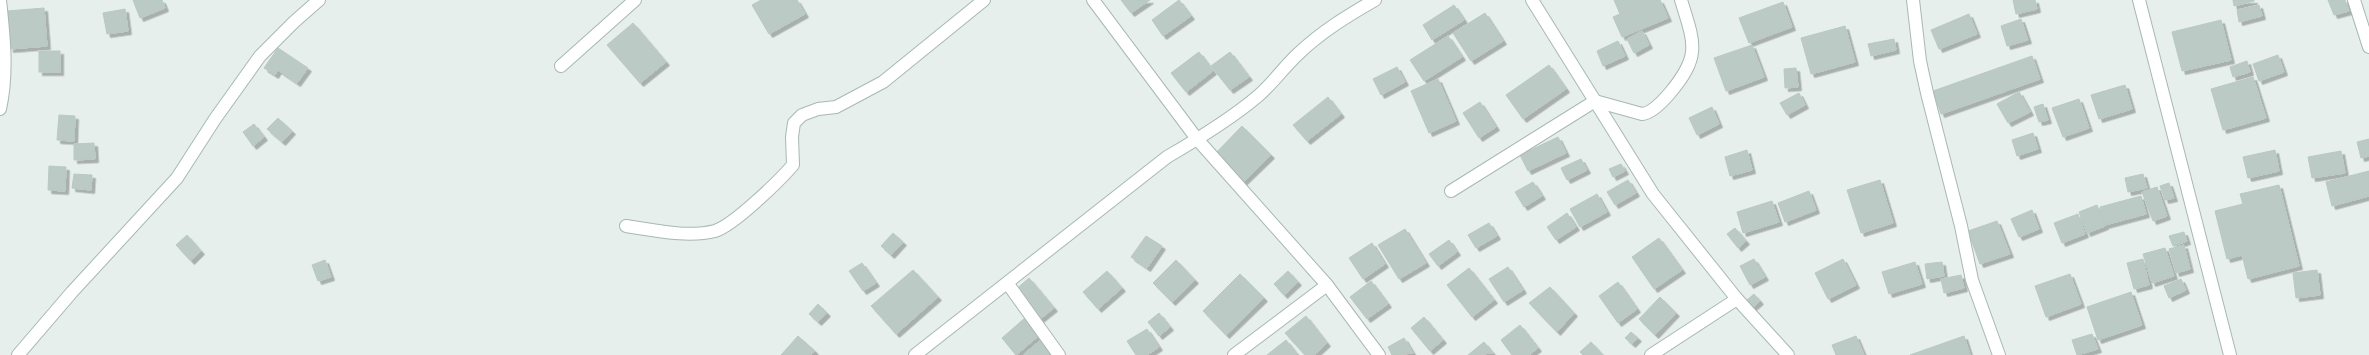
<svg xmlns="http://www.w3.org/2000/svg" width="2369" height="355" font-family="Karla,sans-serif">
<defs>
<filter id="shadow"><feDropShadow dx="3.5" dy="3.5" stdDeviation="0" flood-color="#0004"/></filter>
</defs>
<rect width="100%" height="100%" fill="#e6efeb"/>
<g fill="#bbcac4" stroke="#b8c9c2" filter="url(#shadow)">
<polygon points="133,0 162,0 165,8 140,18"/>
<polygon points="761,0 797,0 805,14 769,34 752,5"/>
<polygon points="1121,0 1150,0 1131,13"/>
<polygon points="1179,0 1191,16 1163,36 1152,20"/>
<polygon points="1614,0 1660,0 1668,18 1622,37 1613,17 1620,14"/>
<polygon points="2013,0 2035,0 2037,9 2016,14"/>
<polygon points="2233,0 2254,0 2254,1 2234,6"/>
<polygon points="2328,0 2345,0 2349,11 2334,15"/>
<polygon points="1783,2 1792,27 1749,43 1739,18"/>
<polygon points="1454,5 1464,20 1432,40 1423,25"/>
<polygon points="2259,5 2262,16 2239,22 2237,10"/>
<polygon points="44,8 47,46 10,49 7,11"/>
<polygon points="125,9 128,31 107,34 103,13"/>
<polygon points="1485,13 1503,41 1471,61 1453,33"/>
<polygon points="1969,14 1977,34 1939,49 1931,30"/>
<polygon points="2021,19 2028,40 2007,46 2001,26"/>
<polygon points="2221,20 2231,60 2182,71 2172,32"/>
<polygon points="633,23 666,62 640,83 607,45"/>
<polygon points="1845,26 1855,62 1811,74 1801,38"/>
<polygon points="1642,31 1649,45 1634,53 1627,39"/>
<polygon points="1448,36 1462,57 1424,81 1410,60"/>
<polygon points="1894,39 1896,50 1871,56 1868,44"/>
<polygon points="1618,41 1625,56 1603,66 1597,51"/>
<polygon points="1752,45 1764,77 1726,91 1714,58"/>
<polygon points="278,48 308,68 297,83 278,70 275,75 264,68"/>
<rect x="39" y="51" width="21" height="21"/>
<polygon points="1199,52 1213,71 1186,92 1171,73"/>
<polygon points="1230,52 1249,77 1230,90 1211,66"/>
<polygon points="2278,55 2284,72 2259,81 2253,64"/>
<polygon points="2032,56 2040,79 1941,114 1933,91"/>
<polygon points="2247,61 2250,72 2233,77 2230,67"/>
<polygon points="1549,65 1566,89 1523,119 1506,95"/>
<polygon points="1397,67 1405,82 1381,95 1373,79"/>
<polygon points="1796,68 1798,87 1785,88 1784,69"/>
<polygon points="2253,77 2266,118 2223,130 2211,89"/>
<polygon points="1438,79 1456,121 1429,133 1411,91"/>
<polygon points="2125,85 2132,109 2099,119 2091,95"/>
<polygon points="2019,92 2030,112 2008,123 1997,104"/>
<polygon points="1799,93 1805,105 1787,115 1780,103"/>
<polygon points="1328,97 1341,114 1307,141 1293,125"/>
<polygon points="2079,99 2089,128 2063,137 2052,108"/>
<polygon points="1480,102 1496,127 1479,138 1463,113"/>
<polygon points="2043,104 2048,120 2039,122 2034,107"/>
<polygon points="1712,107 1719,124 1697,135 1689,118"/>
<polygon points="59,115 75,116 74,141 57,140"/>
<polygon points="278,118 292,131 282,142 267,129"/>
<polygon points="254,124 264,137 253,146 243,132"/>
<polygon points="1242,126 1271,155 1241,184 1213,156"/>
<polygon points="2033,133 2038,149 2017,156 2012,140"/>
<polygon points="1558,137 1566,153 1528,171 1520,155"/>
<polygon points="2369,139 2369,156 2361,158 2357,142"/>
<polygon points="94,143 95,159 74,160 74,144"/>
<polygon points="1747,150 1752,170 1730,176 1725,157"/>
<polygon points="2275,150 2279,171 2248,178 2243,157"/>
<polygon points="2341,151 2345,173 2312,178 2308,157"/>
<polygon points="1581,159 1587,170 1567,180 1561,168"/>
<polygon points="1621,164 1625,171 1613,177 1609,169"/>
<polygon points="49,166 66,167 65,191 48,190"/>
<polygon points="2369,171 2369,196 2332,206 2326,182"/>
<polygon points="74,174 92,175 91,190 72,188"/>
<polygon points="2143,174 2147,188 2128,192 2125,178"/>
<polygon points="1628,180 1636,193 1615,205 1607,192"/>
<polygon points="1880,180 1893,223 1861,233 1847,190"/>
<polygon points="1533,182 1542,196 1524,207 1515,192"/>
<polygon points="2169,183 2174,198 2165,200 2160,186"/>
<polygon points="2279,185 2299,266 2248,279 2242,255 2227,259 2215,211 2243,204 2240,194"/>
<polygon points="2157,187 2167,216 2153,221 2142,192"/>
<polygon points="1809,191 1816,210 1785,222 1778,203"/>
<polygon points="1597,194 1607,212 1580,227 1570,209"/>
<polygon points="2141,196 2146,214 2105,225 2100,207"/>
<polygon points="1772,201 1779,222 1743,233 1737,212"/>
<polygon points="2097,205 2105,226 2087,233 2079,212"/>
<polygon points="2032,210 2039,229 2019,237 2011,219"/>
<polygon points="1567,213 1576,227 1556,240 1547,227"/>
<polygon points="2078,214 2085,234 2062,243 2054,223"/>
<polygon points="1997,221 2010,254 1980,264 1968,231"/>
<polygon points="1489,223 1497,236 1476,248 1468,235"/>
<polygon points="1735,228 1746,241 1738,248 1727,234"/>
<polygon points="1405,229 1426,263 1399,279 1378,245"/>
<polygon points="2184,232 2187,241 2173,246 2169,236"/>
<polygon points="893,233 903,242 891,255 881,246"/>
<polygon points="187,235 201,251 191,261 176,245"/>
<polygon points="1146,236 1162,246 1147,268 1131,257"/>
<polygon points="1659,238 1682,270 1654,289 1632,257"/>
<polygon points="1449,240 1457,252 1438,266 1429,254"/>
<polygon points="1372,243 1385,264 1363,279 1349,258"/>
<polygon points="2184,245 2190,269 2176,273 2169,249"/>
<polygon points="2165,248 2174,276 2152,283 2143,254"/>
<polygon points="1754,259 1765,277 1750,285 1740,266"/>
<polygon points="1843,259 1856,285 1828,299 1815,273"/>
<polygon points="2143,259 2149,285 2134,289 2127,263"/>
<polygon points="325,260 331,277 318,281 312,265"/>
<polygon points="1176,260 1195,280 1172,302 1153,283"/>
<polygon points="1915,262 1922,284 1889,294 1882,272"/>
<polygon points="1942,262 1944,276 1927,279 1925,264"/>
<polygon points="862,263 876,283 863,291 849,271"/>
<polygon points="1508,267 1523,290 1504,302 1489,279"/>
<polygon points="1469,268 1494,300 1472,317 1447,285"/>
<polygon points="913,270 938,297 896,334 871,306"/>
<polygon points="2317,270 2320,295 2296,298 2293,273"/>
<polygon points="1107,271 1122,288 1098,309 1083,292"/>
<polygon points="1288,271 1298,282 1284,295 1274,284"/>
<polygon points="1240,274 1264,298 1226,335 1203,311"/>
<polygon points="2070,274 2081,304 2046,317 2035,286"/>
<polygon points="1961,275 1964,288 1944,293 1941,279"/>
<polygon points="1029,278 1054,308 1039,320 1014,291"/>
<polygon points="2181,279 2186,290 2169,298 2164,286"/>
<polygon points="1371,281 1388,304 1367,319 1350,297"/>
<polygon points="1618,282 1637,309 1618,323 1599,296"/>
<polygon points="1550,287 1574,313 1557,332 1529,303"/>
<polygon points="2131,292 2142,325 2098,340 2087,307"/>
<polygon points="1754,294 1760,301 1753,307 1747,300"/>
<polygon points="1660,297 1676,313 1655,335 1639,319"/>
<polygon points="818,304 827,313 818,322 809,314"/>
<polygon points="1159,313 1170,327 1159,336 1148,322"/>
<polygon points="1306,316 1327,343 1314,355 1305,355 1285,333"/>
<polygon points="1026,317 1041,334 1016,355 1002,338"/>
<polygon points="1424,317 1443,340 1430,351 1411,328"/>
<polygon points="1520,325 1538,348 1529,355 1512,355 1501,340"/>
<polygon points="1147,329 1159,347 1147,355 1136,355 1127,341"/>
<polygon points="1631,332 1638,338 1632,344 1625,338"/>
<polygon points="2092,334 2098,349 2077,355 2072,340"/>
<polygon points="798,336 815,351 811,355 781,355"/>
<polygon points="1856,336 1864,355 1836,355 1832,345"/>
<polygon points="1964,336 1970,355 1910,355"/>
<polygon points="1043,338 1056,355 1023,355"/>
<polygon points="1404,338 1413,353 1392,355 1388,347"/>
<polygon points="1286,340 1297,354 1295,355 1267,355"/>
<polygon points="1484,342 1493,353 1468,355"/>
<polygon points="1591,342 1603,355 1583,355 1580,352"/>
</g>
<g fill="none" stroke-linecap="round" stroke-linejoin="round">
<defs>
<g id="street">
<polyline points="1093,0 1197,139 1327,285 1379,355"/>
<polyline points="1532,0 1653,194 1737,299 1788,355"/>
<polyline points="1913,0 1920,61 1927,93 1961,226 1972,280 1999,355"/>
<polyline points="2139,0 2230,355"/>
<polyline points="2354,0 2369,47"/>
<polyline points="561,66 635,0"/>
<path d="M 0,109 C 8,73 4,37 0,0"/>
<path d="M 1451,191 L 1595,101 L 1642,114 C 1652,113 1663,101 1669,94 C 1701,56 1695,45 1681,0"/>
<path d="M 626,226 C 654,230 687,238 715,231 C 734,225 779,181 793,165 L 792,137 L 794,123 L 802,115 L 818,109 L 836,107 L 883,82 L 984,0"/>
<polyline points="1008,284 1059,355"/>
<polyline points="18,355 72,292 177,178 215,119 260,56 294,22 319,0"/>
<path d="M 915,355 L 1167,157 C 1198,139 1231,119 1258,96 C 1273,83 1284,67 1298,54 C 1321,32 1347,16 1375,0"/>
<polyline points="1234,355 1327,285"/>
<polyline points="1651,355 1737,299"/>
</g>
</defs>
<use href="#street" stroke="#a8b8b2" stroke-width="14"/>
<use href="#street" stroke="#fff" stroke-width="12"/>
</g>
</svg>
